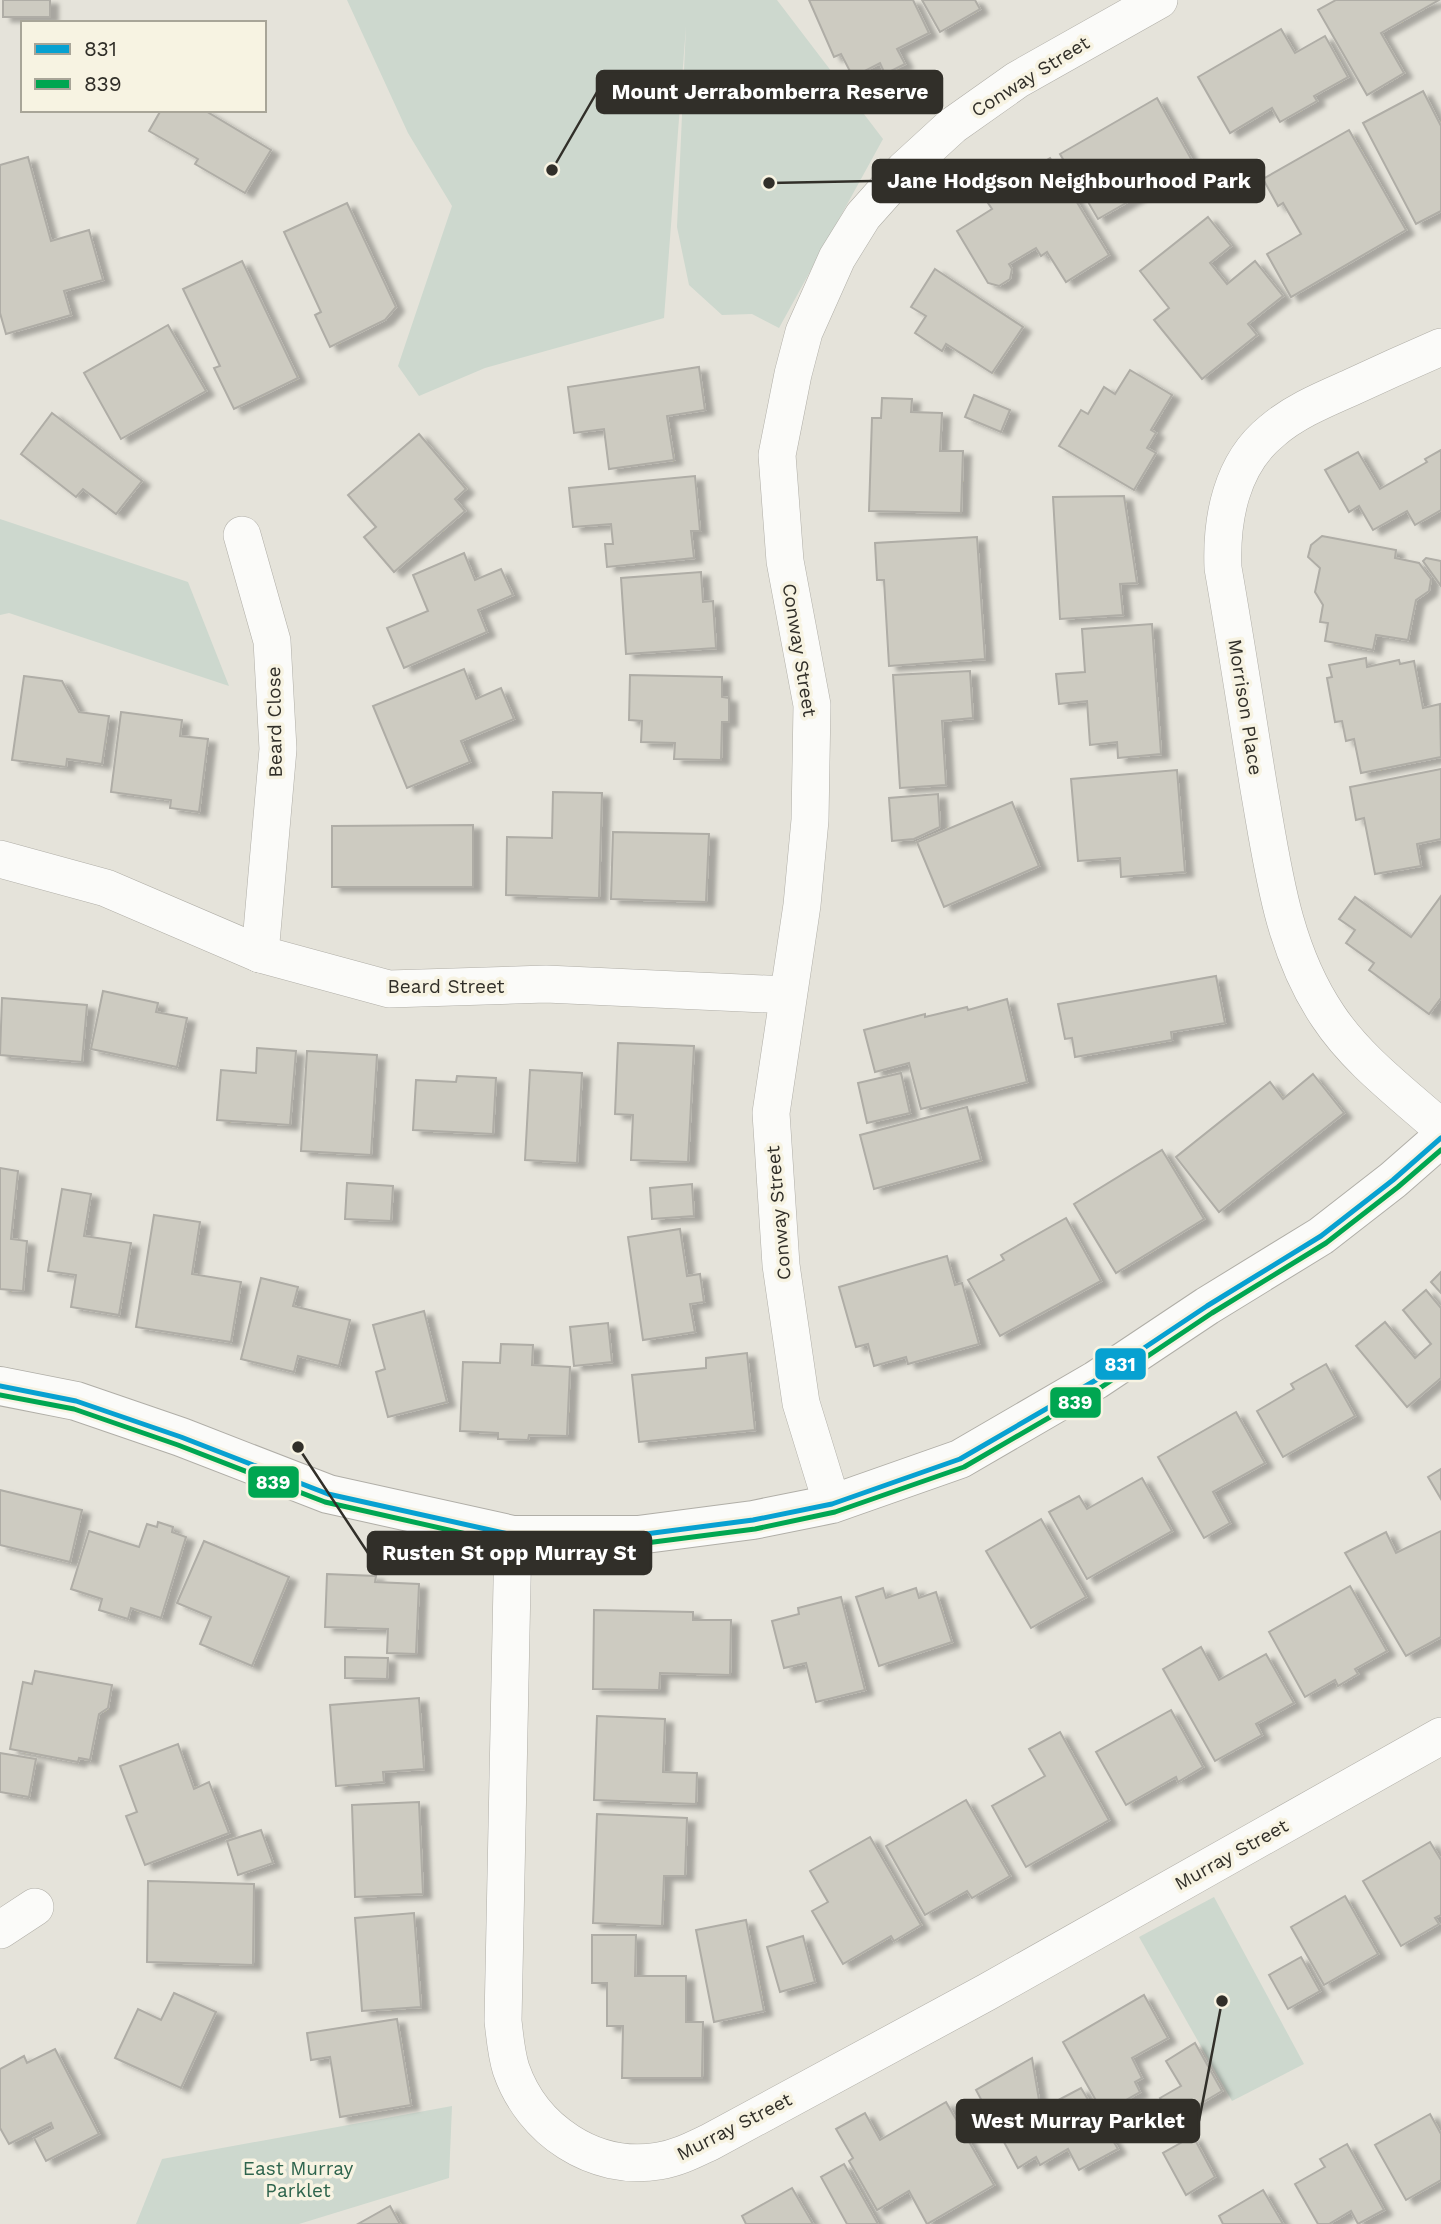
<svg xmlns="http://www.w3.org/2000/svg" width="1441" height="2224" font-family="'Work Sans',sans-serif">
<defs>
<filter id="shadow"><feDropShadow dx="8" dy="4.5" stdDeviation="2" flood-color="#0004"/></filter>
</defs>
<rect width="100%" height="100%" fill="#e5e3da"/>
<g fill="#cdd8ce">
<polygon points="347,0 777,0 883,139 779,328 752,314 722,315 689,285 677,227 686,26 664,318 485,368 419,396 398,366 452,206 408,133"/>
<polygon points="0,519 188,582 229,686 9,613 0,615"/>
<polygon points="1214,1897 1304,2064 1232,2101 1139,1937"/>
<polygon points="452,2106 449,2178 299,2224 136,2224 162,2159"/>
</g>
<g fill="#cdcbc1" stroke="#afada6" stroke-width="2" filter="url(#shadow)">
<rect x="3" y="0" width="47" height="17"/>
<polygon points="809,0 913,0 929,33 897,49 905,64 885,74 880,63 853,77 841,54 834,57"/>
<polygon points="922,0 975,0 980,9 940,32"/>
<polygon points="1336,0 1439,0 1381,33 1404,73 1367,95 1318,10"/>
<polygon points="1281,29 1295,53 1325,36 1348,77 1314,96 1317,101 1280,122 1272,108 1230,133 1198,77"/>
<polygon points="1423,91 1441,126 1441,211 1416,224 1363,123"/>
<polygon points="1157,98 1194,164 1098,219 1060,154"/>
<polygon points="161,110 204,110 271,150 245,193 195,164 198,159 149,131"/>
<polygon points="1349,130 1406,230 1291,297 1267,254 1301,234 1283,203 1278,206 1263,179"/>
<polygon points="28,157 51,241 89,230 103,280 64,291 71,315 6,334 0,313 0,165"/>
<polygon points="1050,158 1109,255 1066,282 1047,252 1041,256 1036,248 1009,264 1012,269 1010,279 999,286 988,283 957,231 992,209 986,200 1008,186 1014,196 1019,193 1012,181"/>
<polygon points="347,203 396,307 385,320 330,347 315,315 321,312 284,232"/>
<polygon points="1208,217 1231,246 1210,263 1227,284 1255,261 1283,296 1248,324 1257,335 1202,379 1154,320 1169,308 1140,271"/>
<polygon points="242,261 298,378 234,409 214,368 220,366 183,289"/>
<polygon points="935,269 1023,327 992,373 946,344 942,351 915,333 926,316 911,307"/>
<polygon points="168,325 206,391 121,439 84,373"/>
<polygon points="699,367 705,410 667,416 674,460 609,469 604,429 574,433 568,387"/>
<polygon points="1130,370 1172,395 1151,430 1156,433 1147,448 1156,453 1134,490 1059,446 1081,410 1088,414 1104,387 1115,394"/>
<polygon points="974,395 1010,410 1001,432 965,417"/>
<polygon points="882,398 912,399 911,412 942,413 940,451 963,451 961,513 869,511 872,418 881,418"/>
<polygon points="52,413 142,481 116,514 83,489 76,497 21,454"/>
<polygon points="419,434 466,489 455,499 465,511 394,572 364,537 376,527 348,495"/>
<polygon points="1441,450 1441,510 1415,525 1407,511 1373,530 1359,506 1349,512 1325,470 1358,452 1380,489 1427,462 1425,459"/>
<polygon points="695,476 700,531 691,531 694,558 607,567 605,544 613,544 611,524 573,527 569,488"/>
<polygon points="1124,496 1137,583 1120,584 1123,615 1060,619 1053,497"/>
<polygon points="1322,536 1396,550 1395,558 1419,563 1431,579 1429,591 1416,600 1408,640 1376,635 1373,650 1325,641 1328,623 1320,622 1323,605 1315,592 1320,568 1308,557 1311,545"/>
<polygon points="977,537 985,659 889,666 884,580 877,580 875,543"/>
<polygon points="464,553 475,580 501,569 513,595 478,610 487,632 404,668 387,628 428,611 413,575"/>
<polygon points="1426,558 1441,561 1441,586 1423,561"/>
<polygon points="701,572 703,602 713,601 716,648 626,654 621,578"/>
<polygon points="1152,624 1161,754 1118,758 1117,742 1090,745 1087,701 1059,704 1056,674 1085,672 1082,629"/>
<polygon points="1366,658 1367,667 1399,660 1400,664 1414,661 1423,708 1440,704 1441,757 1361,773 1354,739 1346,741 1342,721 1335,722 1327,678 1332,677 1329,665"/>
<polygon points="464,669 476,699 501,688 514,719 461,741 470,762 407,788 373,706"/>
<polygon points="970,671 973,718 942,721 946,785 900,788 893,675"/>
<polygon points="630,675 722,677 722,697 729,698 729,722 722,722 721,760 674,759 675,743 641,742 642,721 629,720"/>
<polygon points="24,676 62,681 79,712 109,716 102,764 67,759 66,767 12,760"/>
<polygon points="121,712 182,720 180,736 208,739 199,812 170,808 171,800 111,792"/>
<polygon points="1441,769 1441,839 1417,844 1421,866 1375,874 1364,818 1356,820 1350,787"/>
<polygon points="1177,770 1185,872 1121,877 1120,858 1078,861 1071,779"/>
<polygon points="553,792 602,793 599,898 506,895 507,837 552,838"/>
<polygon points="938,794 940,827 914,839 892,841 889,798"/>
<polygon points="1012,802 1039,866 944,907 917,842"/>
<polygon points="473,825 473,887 332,887 332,826"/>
<polygon points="613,832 709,834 706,902 611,899"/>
<polygon points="1441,896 1441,998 1429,1014 1369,970 1374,963 1346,943 1355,930 1339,919 1355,897 1411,937"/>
<polygon points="1216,976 1225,1023 1171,1032 1172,1040 1075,1057 1072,1038 1065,1039 1058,1004"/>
<polygon points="103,991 158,1003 156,1012 187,1018 177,1067 91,1049"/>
<polygon points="2,998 87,1005 82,1062 0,1055"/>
<polygon points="1007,999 1027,1082 921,1109 909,1063 875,1072 864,1030 925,1014 925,1017 967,1007 968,1010"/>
<polygon points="618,1043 694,1046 688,1162 631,1160 633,1115 615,1114"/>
<polygon points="257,1048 296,1051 290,1125 217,1120 221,1070 256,1073"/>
<polygon points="307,1051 377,1055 371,1155 301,1151"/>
<polygon points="530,1070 582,1073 577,1163 525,1160"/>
<polygon points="901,1073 910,1113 867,1123 858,1083"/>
<polygon points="1313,1074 1344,1113 1219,1212 1176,1157 1270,1082 1283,1099"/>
<polygon points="457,1076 496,1078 493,1134 413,1130 416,1080 456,1082"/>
<polygon points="967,1107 981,1160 874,1189 860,1135"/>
<polygon points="1162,1150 1204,1219 1116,1273 1074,1204"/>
<polygon points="0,1168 18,1171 11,1239 27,1241 23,1291 0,1289"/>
<polygon points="347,1183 393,1186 391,1221 345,1219"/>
<polygon points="692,1184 694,1216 652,1219 650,1188"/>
<polygon points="62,1189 91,1194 84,1236 131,1243 119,1315 71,1307 76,1275 48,1271"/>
<polygon points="154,1215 200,1222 192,1274 241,1282 231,1342 136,1327"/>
<polygon points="1066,1218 1101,1281 1000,1336 968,1280 1004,1260 1001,1255"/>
<polygon points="680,1229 687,1276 700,1274 704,1302 690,1304 695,1332 643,1340 628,1237"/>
<polygon points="947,1256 955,1285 962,1283 979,1344 908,1364 906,1357 874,1366 868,1344 856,1347 839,1287"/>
<polygon points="1441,1272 1441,1293 1431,1282"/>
<polygon points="261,1278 298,1287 293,1306 350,1320 339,1366 298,1356 294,1372 241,1359"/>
<polygon points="1426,1290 1441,1308 1441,1378 1407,1407 1356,1346 1385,1322 1415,1358 1431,1344 1403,1310"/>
<polygon points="424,1311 447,1402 388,1417 376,1372 385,1369 373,1325"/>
<polygon points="608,1323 612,1362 574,1366 570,1327"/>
<polygon points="501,1344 533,1345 532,1365 570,1367 567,1436 529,1435 528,1440 498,1439 498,1433 460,1431 463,1362 500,1363"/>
<polygon points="747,1353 755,1430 639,1442 632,1375 706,1368 706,1358"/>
<polygon points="1326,1364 1355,1416 1283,1457 1257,1411 1294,1389 1291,1384"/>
<polygon points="1236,1412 1265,1463 1213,1492 1230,1523 1204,1538 1158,1457"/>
<polygon points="1441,1469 1441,1499 1428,1477"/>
<polygon points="1142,1478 1172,1531 1087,1579 1049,1512 1079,1496 1087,1509"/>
<polygon points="0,1490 82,1510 70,1562 0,1545"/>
<polygon points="1041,1519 1086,1597 1031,1628 986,1551"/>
<polygon points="158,1522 173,1527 172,1532 186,1537 161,1618 131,1608 128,1619 99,1610 102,1599 71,1589 89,1531 139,1547 147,1524 157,1527"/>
<polygon points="1441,1531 1441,1637 1406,1656 1345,1553 1386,1532 1396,1553"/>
<polygon points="204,1541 289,1577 252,1666 200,1644 211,1617 177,1603"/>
<polygon points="327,1574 376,1576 375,1582 419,1584 416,1654 387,1653 388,1629 325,1627"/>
<polygon points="1350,1586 1387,1651 1355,1669 1358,1674 1338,1686 1335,1680 1305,1697 1269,1632"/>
<polygon points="883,1588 886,1598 916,1588 919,1598 936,1592 952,1642 879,1666 856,1597"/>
<polygon points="841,1597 865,1690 816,1702 806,1663 784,1668 772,1621 799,1614 798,1608"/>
<polygon points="594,1610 693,1612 693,1620 731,1620 730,1675 660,1673 659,1690 593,1689"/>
<polygon points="1201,1647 1219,1680 1266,1654 1294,1703 1256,1724 1262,1735 1215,1761 1163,1669"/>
<polygon points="345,1657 388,1658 387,1679 345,1678"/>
<polygon points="35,1671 112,1685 108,1708 99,1714 90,1760 79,1758 78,1762 10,1749 23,1682 32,1684"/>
<polygon points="419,1698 424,1769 383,1772 384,1782 336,1786 330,1705"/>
<polygon points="1171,1710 1203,1767 1178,1782 1176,1777 1126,1805 1096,1752"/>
<polygon points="597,1716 665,1719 663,1772 697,1773 696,1804 594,1800"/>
<polygon points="1060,1732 1109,1820 1026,1867 992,1806 1045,1776 1029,1749"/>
<polygon points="178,1744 194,1789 209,1782 229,1833 145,1865 126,1816 137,1812 120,1766"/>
<polygon points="0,1753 36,1759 29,1797 0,1792"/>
<polygon points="966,1800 1010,1876 972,1898 967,1891 925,1915 886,1846"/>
<polygon points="419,1802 423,1894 355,1897 352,1805"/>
<polygon points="597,1814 687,1818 685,1876 664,1876 662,1926 593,1923"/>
<polygon points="261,1830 273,1863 238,1875 227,1841"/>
<polygon points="870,1837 921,1925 894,1941 891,1936 843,1964 812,1911 828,1902 810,1871"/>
<polygon points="1430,1842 1441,1860 1441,1915 1435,1918 1439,1924 1401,1946 1363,1881"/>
<polygon points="148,1881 254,1884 253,1965 147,1962"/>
<polygon points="1345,1896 1378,1954 1324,1985 1291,1927"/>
<polygon points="414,1913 421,2007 362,2011 355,1918"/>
<polygon points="746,1920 764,2011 714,2022 696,1930"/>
<polygon points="592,1935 636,1935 635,1976 686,1976 686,2022 703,2022 702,2078 622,2078 623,2026 607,2026 607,1983 592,1983"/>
<polygon points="803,1936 815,1982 780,1992 767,1947"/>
<polygon points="1301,1957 1320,1991 1288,2009 1269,1975"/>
<polygon points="174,1993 216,2012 181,2088 115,2058 138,2009 161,2020"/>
<polygon points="1144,1995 1168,2038 1132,2058 1142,2078 1135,2082 1140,2092 1103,2113 1063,2042"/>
<polygon points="397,2019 411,2105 340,2117 330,2057 311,2060 307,2033"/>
<polygon points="1195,2043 1222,2091 1173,2120 1160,2098 1181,2086 1166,2061"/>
<polygon points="55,2049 99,2134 46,2161 34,2138 53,2128 51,2123 9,2144 0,2128 0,2069 24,2056 27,2063"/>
<polygon points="1032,2058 1042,2118 1051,2113 1047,2106 1081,2088 1118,2149 1079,2170 1068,2149 1040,2165 1036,2157 1018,2168 976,2090"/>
<polygon points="946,2102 994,2185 927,2224 909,2191 877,2210 849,2161 853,2158 836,2129 865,2113 880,2140"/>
<polygon points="1430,2114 1441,2134 1441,2180 1406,2200 1375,2145"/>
<polygon points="1193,2136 1215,2177 1186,2195 1163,2153"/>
<polygon points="1347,2144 1384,2210 1358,2224 1351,2211 1329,2224 1318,2224 1295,2184 1325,2167 1320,2159"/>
<polygon points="844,2164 878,2224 847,2224 821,2177"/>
<polygon points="792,2188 813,2224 746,2224 742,2216"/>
<polygon points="1263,2190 1283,2224 1223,2224 1219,2216"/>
<polygon points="390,2206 400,2224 358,2224"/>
</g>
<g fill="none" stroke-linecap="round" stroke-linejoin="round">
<defs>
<g id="minor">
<path d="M 1441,347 C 1411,360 1382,373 1352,387 C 1325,399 1295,411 1272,431 C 1231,464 1221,519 1223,568 C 1236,642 1247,715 1259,789 C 1273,868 1282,948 1328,1016 C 1357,1060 1402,1093 1441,1128"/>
<polyline points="242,535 272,641 278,749 260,954"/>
<polyline points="0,859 106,888 260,954 389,989 546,984 788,995"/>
<polyline points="832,1504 801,1403 781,1265 771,1113 802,905 810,820 812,705 785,561 777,455 793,374 804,332 837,258 863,216 904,170 952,126 1017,80 1159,0"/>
<path d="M 513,1535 L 503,2021 C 505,2037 506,2053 511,2069 C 532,2130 594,2172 659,2161 C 678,2158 693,2150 710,2142 L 987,1992 L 1441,1736"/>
<polyline points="0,1930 35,1907"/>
</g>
<polyline id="tertiary" points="0,1386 76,1401 181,1437 328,1494 513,1535 638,1535 753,1520 832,1504 960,1459 1096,1380 1207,1306 1321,1236 1393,1180 1441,1138"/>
</defs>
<use href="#minor" stroke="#b0aea7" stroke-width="38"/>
<use href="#tertiary" stroke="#b0aea7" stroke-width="40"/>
<use href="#minor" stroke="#fbfbf9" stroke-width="37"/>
<use href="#tertiary" stroke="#fbfbf9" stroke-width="38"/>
<defs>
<polyline id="bus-1" points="0,1386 76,1401 181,1437 328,1494 513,1535 638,1535 753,1520 832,1504 960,1459 1096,1380 1207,1306 1321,1236 1393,1180 1441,1138"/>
<polyline id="bus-2" points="0,1395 74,1409 178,1445 325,1502 511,1544 638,1544 755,1529 835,1512 964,1467 1100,1388 1212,1313 1326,1243 1398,1187 1441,1150"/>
</defs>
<use href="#bus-1" stroke="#f7f3e2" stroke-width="10"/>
<use href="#bus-2" stroke="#f7f3e2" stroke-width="10"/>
<use href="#bus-1" stroke="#07a1d1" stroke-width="5"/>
<use href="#bus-2" stroke="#00a651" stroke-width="5"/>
</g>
<g text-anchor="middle" stroke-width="7" stroke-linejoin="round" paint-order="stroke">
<g font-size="19" fill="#312f29" stroke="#f7f3e2">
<text transform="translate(1030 76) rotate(-32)" y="7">Conway Street</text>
<text transform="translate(800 650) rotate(81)" y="7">Conway Street</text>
<text transform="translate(1246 707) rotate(81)" y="7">Morrison Place</text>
<text transform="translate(274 722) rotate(-91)" y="7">Beard Close</text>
<text x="446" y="993">Beard Street</text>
<text transform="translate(778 1213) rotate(-95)" y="7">Conway Street</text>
<text transform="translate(1231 1854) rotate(-29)" y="7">Murray Street</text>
<text transform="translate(734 2126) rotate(-27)" y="7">Murray Street</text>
</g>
<g font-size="19" fill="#2e644d" stroke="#f7f3e2">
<text x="298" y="2175">East Murray<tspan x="298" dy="22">Parklet</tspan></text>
</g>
</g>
<path fill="none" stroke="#312f29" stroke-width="2.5" d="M552 170L597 92M769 183L873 181M298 1447L368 1553M1222 2001L1199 2121"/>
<g fill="#312f29" stroke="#f7f3e2" stroke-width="2.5">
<circle cx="552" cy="170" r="7"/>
<circle cx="769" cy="183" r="7"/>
<circle cx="298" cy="1447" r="7"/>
<circle cx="1222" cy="2001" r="7"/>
</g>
<g fill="#312f29" stroke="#312f29" stroke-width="2.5">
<rect x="597" y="71" width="345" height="42" rx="7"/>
<rect x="873" y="160" width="391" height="42" rx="7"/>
<rect x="368" y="1532" width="283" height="42" rx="7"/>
<rect x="957" y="2100" width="242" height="42" rx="7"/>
</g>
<g font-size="21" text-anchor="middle" font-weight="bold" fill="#fff">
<text x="770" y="99">Mount Jerrabomberra Reserve</text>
<text x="1069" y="188">Jane Hodgson Neighbourhood Park</text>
<text x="509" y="1560">Rusten St opp Murray St</text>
<text x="1078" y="2128">West Murray Parklet</text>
</g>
<g stroke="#f7f3e2" stroke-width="2.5">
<rect x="1094" y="1347" width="53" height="34" rx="7" fill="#07a1d1"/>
<rect x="1049" y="1386" width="53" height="33" rx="7" fill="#00a651"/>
<rect x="247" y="1465" width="53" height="34" rx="7" fill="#00a651"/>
</g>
<g font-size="19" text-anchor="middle" font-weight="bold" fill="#fff">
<text x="1120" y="1371">831</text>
<text x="1075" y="1409">839</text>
<text x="273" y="1489">839</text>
</g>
<rect x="21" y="21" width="245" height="91" fill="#f7f3e2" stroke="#a8a598" stroke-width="2"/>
<rect x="35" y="44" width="35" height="10" fill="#07a1d1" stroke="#a8a598" stroke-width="2"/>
<text x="84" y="56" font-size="21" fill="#312f29">831</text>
<rect x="35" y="79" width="35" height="10" fill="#00a651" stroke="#a8a598" stroke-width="2"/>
<text x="84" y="91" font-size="21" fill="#312f29">839</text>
</svg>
